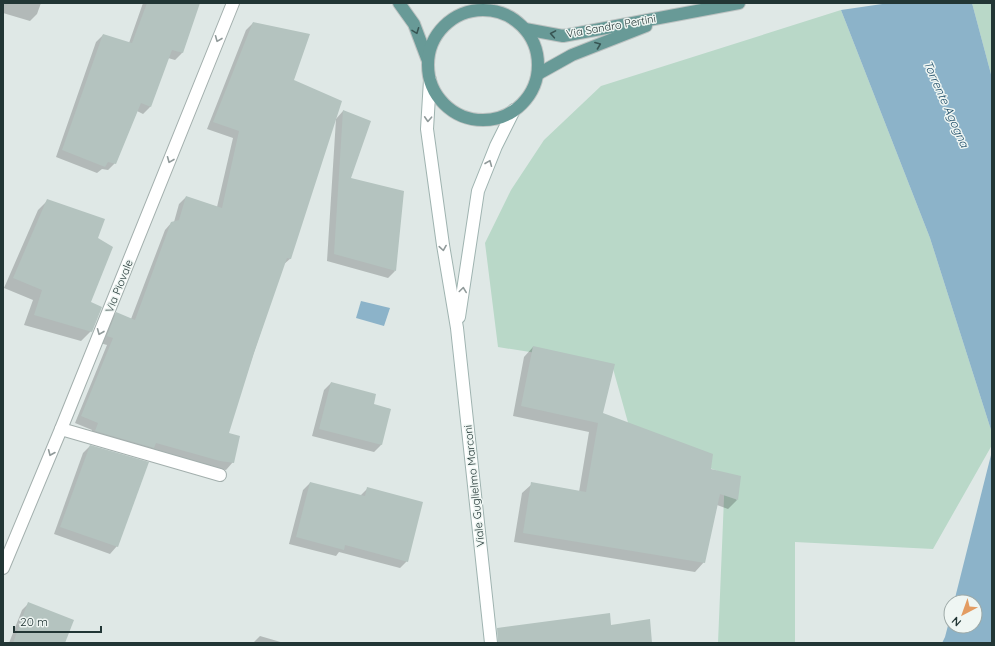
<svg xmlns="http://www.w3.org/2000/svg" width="995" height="646" font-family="Quicksand,sans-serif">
<rect width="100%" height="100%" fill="#dfe8e6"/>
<g fill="#b9d8c8">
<polygon points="972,3 992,3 992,78"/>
<polygon points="841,10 930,238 992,433 992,445 933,549 795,542 795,643 718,643 725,474 632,437 612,365 498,347 485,243 511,190 544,140 601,86"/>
</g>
<g fill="#8cb3c9">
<polygon points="889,3 972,3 992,78 992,433 930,238 841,10"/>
<polygon points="361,301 390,308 384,326 356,318"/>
<polygon points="992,451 992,643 942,643 945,637 951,614 951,626 975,626 975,602 954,602"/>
</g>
<g fill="#0003">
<polygon points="3,3 41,3 37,14 30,21 3,13"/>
<polygon points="143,3 199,3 182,53 175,60 168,58 150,107 143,114 137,111 115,163 108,170 102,169 97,173 56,157 96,42 103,35 129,43"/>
<polygon points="253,23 293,80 291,258 283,265 227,433 233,462 226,470 213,468 89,438 92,430 75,423 107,345 100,343 109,320 116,313 131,319 165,230 172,222 174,222 179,204 186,197 217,207 233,138 207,129 246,30"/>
<polygon points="343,111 350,179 395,271 388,278 327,261 336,119"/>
<polygon points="48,200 90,303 91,331 81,341 24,325 33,300 4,288 38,210"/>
<polygon points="533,347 602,414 710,469 737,500 728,509 717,505 704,562 695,572 514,542 522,493 532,484 579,492 589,432 513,416 524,357"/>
<polygon points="331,383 372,405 390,409 381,445 374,452 312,436 324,390"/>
<polygon points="90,446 117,546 110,554 54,534 83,453"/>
<polygon points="310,483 360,496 368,488 407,561 400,568 339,552 336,556 289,544 303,490"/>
<polygon points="29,603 63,643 9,643 22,610"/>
<polygon points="260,636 284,643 253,643"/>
</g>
<g fill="#b4c3bf">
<polygon points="147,3 200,3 183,53 172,50 151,107 141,103 116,164 108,162 105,167 62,150 103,34 132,43"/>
<polygon points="253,22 310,34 294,80 342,101 291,259 287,258 254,353 229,433 240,436 234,463 220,461 156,443 154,448 95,431 98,423 81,416 113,338 107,336 116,312 135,320 171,222 179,220 186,196 222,208 239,131 213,122"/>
<polygon points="343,110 371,121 351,178 404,191 396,271 334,254"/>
<polygon points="47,199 105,219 98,238 113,247 91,302 102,307 92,332 34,315 42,290 13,278"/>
<polygon points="533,346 615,364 603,413 713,454 711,469 741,476 738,500 720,494 705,563 523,533 531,482 586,492 598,423 521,406"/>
<polygon points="331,382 376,394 374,404 391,409 382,445 319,429"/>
<polygon points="90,445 149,462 118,547 60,527"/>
<polygon points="310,482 365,496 367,487 423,502 408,562 345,545 344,550 296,537"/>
<polygon points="28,602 74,620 65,643 13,643"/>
<polygon points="610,613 611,625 650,619 652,643 498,643 497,628"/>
</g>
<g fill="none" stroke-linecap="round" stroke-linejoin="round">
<defs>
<polyline id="service" points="61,429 220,475"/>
<polyline id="minor" points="3,568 61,429 233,3"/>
<g id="secondary">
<polyline points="430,80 427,129 443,245 457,328 491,643"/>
<polyline points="459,317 478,191 496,146 514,110"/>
</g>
<g id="primary">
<polyline points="399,3 414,24 428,61"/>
<circle cx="483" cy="65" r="55"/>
<polyline points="525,29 563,36 739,3"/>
<polyline points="538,74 572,55 646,26"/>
</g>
</defs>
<use href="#service" stroke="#a3afad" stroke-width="14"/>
<use href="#minor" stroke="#a3afad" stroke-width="14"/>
<use href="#secondary" stroke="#9fb3b0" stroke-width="14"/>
<use href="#primary" stroke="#bdc3c2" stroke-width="14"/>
<use href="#service" stroke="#fff" stroke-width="12"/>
<use href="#minor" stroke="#fff" stroke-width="12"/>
<use href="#secondary" stroke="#fff" stroke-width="12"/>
<use href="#primary" stroke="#689a97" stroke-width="12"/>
</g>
<defs><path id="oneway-chevron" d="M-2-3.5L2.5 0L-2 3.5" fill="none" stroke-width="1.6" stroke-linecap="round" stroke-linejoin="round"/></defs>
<g stroke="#375452">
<use href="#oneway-chevron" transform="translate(416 31) rotate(69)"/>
<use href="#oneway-chevron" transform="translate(553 34) rotate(-170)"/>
<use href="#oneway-chevron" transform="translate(598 45) rotate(-21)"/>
</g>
<g stroke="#909a9a">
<use href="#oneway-chevron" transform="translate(218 39) rotate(112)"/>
<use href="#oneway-chevron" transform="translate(428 119) rotate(93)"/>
<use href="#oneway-chevron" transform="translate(170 160) rotate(112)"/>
<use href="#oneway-chevron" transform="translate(489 163) rotate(-68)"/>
<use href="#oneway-chevron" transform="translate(443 248) rotate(81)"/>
<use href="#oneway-chevron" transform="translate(463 290) rotate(-82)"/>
<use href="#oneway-chevron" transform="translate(100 332) rotate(112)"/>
<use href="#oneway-chevron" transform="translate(51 453) rotate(113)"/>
</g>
<g text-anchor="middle" stroke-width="3" stroke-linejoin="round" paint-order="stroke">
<g font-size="11" fill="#223635" stroke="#eff6f3">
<text transform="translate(611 26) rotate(-10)" y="4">Via Sandro Pertini</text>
<text transform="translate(119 286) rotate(-68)" y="4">Via Piovale</text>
<text transform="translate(474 486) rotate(-96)" y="4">Viale Guglielmo Marconi</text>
</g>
<g font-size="12" font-style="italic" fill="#23516b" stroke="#eff6f3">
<text transform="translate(946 104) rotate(66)" y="4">Torrente Agogna</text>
</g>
</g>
<rect width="995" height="646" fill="none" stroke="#223635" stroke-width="8"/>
<g transform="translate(963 614) rotate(221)"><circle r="19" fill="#eff6f3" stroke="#9da9a7"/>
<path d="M0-3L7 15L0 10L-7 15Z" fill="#e39c62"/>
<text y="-6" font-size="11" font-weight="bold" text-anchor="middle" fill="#223635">N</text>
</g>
<path d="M14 626v6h87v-6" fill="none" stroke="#223635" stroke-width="2"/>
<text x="20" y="626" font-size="12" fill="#223635" stroke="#eff6f3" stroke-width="3" paint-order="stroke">20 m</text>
</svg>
